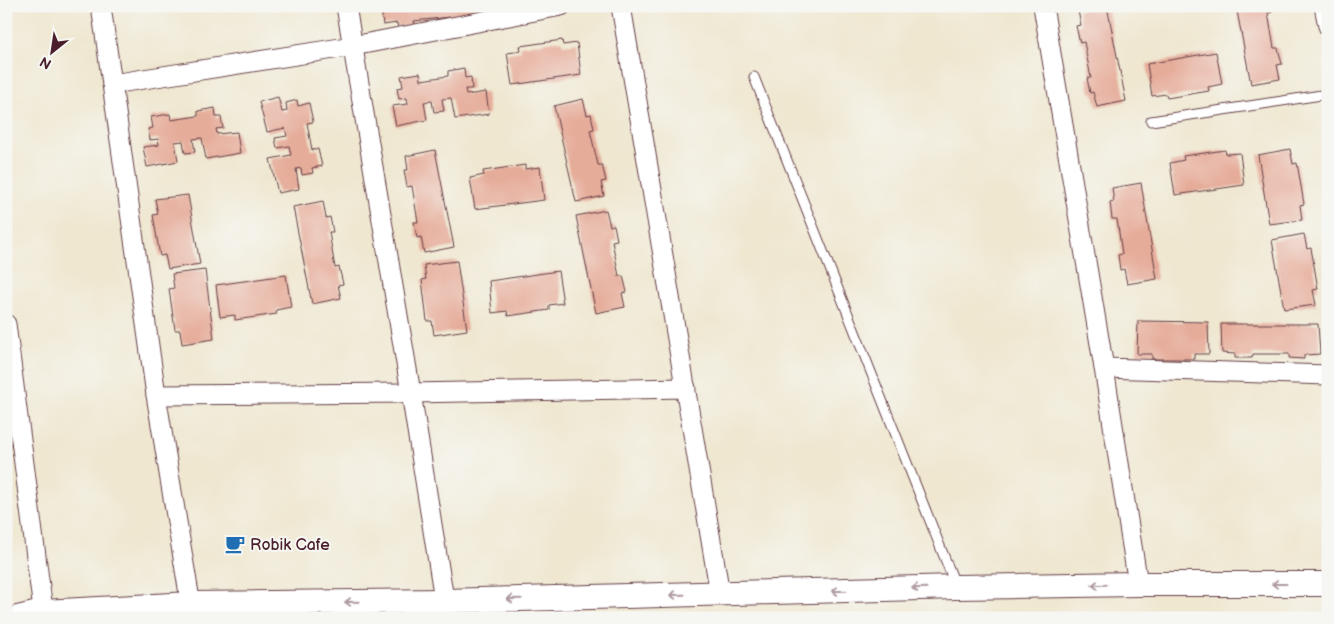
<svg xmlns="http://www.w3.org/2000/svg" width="1334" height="624" font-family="'Balsamiq Sans',sans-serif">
<rect width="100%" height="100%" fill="#f6f6f2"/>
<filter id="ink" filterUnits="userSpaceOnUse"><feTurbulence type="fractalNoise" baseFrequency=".02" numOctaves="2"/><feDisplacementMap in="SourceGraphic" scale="10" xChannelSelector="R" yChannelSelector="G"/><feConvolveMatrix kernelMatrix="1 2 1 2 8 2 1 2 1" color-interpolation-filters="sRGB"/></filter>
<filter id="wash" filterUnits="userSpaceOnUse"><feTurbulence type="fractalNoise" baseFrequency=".0096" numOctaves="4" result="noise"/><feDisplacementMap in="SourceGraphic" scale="20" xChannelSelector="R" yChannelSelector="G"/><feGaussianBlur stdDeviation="1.12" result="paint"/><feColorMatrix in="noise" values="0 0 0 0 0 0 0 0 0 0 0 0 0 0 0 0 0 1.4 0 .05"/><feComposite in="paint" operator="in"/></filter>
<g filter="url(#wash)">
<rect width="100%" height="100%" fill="#efe7d0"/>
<g id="blocks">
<g fill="#e6ac9a">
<polygon points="381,6 481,6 482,13 451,21 450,17 414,21 415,25 398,28 397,23 383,25"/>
<polygon points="1103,6 1107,6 1126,101 1097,107 1093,92 1090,93 1087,78 1091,78 1084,42 1080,43 1076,26 1081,25 1078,11"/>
<polygon points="1236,6 1271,6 1272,12 1268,13 1274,48 1278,48 1282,64 1277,65 1280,79 1251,84"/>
<polygon points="562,40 563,45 577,43 581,75 512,85 507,53 521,51 520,46"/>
<polygon points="1216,52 1222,84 1208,87 1209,91 1167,98 1166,94 1152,96 1147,64"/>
<polygon points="464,68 465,78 471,77 472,89 465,89 466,95 486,92 489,114 455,119 451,98 442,99 444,111 434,112 432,101 424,102 427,120 396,126 392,106 408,104 407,98 399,99 397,88 403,87 401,76 420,73 421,80 448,76 448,71"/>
<polygon points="278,97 282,112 287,111 286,103 297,100 298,106 309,103 313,122 307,123 312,150 318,149 322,166 312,168 313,173 302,175 301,168 296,169 299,189 278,193 270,159 291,155 289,146 277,148 275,138 287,136 285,128 267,132 259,102"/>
<polygon points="583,99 587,115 591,114 594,129 590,130 598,165 602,165 606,181 601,182 604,196 576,202 554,106"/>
<polygon points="215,108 216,117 221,117 223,128 216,129 217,134 237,132 240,153 206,159 202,138 193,139 195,152 185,153 183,141 175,142 178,161 147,167 143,147 159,145 158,139 150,140 148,129 153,128 151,117 170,114 171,120 198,116 198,111"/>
<polygon points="1290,149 1293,164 1297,163 1304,204 1300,205 1302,220 1269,224 1258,155"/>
<polygon points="435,150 454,247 424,253 421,237 417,238 414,222 418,222 412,186 407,187 404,170 408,170 406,156"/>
<polygon points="1225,150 1226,154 1240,153 1244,185 1175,195 1170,163 1184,160 1183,156"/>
<polygon points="525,165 525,169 540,167 544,200 475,209 470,178 484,175 483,171"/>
<polygon points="1141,183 1157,279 1127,284 1124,269 1120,270 1118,255 1122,254 1117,219 1112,219 1110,202 1114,201 1112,188"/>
<polygon points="188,195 200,264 168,269 165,255 160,256 153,215 158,214 155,199"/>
<polygon points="323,201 326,218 330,217 333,232 329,232 335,268 339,267 343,284 338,285 341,298 312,304 293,207"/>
<polygon points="606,210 610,226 614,225 617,240 612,241 619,276 623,276 627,292 622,293 625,307 596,313 576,216"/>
<polygon points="1304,234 1307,249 1311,248 1318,289 1313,290 1316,305 1284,309 1272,240"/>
<polygon points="457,261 467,330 434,335 432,321 427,321 422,280 426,279 424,265"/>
<polygon points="205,270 214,339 182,344 180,330 175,330 169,289 174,288 172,274"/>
<polygon points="558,271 563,303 549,305 549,310 508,316 507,311 492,313 489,281"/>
<polygon points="286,275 291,307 276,310 277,314 235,320 235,315 220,317 216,285"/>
<polygon points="1138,321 1208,322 1209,354 1194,354 1194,359 1152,359 1152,354 1137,354"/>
<polygon points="1221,324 1318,324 1320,354 1304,355 1304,359 1289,358 1289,354 1253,354 1252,358 1235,358 1235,354 1222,353"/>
</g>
</g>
</g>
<g filter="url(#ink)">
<use href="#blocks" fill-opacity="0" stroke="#633d44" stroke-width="1"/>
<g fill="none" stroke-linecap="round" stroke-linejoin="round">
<defs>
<g id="service">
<polyline points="754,77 955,584"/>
<polyline points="1151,121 1328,94"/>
</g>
<g id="minor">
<polyline points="101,6 156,395 193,618"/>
<polyline points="346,6 411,393 447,618"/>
<polyline points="621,6 720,594"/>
<polyline points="1043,6 1104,368 1138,584"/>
<polyline points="1324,6 1328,26"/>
<polyline points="112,84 353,46 561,6"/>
<polyline points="6,324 44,618"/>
<polyline points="1104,368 1328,375"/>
<polyline points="156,395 411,393 686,388"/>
</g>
<polyline id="tertiary" points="18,618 43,612 191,604 444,601 956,587 1138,584 1328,584"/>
</defs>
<use href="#service" stroke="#633d44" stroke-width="11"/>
<use href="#minor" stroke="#633d44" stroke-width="21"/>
<use href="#tertiary" stroke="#633d44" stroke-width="26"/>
<use href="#service" stroke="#fff" stroke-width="9"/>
<use href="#minor" stroke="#fff" stroke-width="19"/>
<use href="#tertiary" stroke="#fff" stroke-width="24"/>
</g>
<defs><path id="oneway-shaft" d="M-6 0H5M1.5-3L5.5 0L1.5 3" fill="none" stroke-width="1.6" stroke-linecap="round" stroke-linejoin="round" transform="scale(1.25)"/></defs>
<g stroke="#ae9aa0">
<use href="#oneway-shaft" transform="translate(1279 584) rotate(-180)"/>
<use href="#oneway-shaft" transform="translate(1099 585) rotate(179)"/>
<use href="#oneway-shaft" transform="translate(919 588) rotate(178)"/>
<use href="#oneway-shaft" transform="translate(839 591) rotate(178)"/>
<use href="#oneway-shaft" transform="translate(677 595) rotate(179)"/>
<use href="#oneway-shaft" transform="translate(514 599) rotate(179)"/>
<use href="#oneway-shaft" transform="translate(352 602) rotate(179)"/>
</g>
</g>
<defs>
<symbol id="cafe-bare" viewBox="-9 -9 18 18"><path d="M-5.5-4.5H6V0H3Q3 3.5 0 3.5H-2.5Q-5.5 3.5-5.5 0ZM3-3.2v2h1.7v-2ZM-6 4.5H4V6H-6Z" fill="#1f6fb2" stroke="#f6f6f2" stroke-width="2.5" paint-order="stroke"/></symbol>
</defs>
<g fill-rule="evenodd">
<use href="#cafe-bare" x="221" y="530" width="28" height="28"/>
</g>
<g text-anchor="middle" stroke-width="4" stroke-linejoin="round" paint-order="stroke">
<g font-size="16" fill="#4a1f2b" stroke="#f6f6f2" text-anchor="start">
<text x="250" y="550">Robik Cafe</text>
</g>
</g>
<rect width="1334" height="624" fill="none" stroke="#f6f6f2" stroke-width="25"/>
<g transform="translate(52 52) rotate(210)" stroke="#f6f6f2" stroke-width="4" paint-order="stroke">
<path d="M0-4L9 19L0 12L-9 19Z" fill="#4a1f2b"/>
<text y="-8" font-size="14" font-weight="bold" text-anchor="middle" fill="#4a1f2b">N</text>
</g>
</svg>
